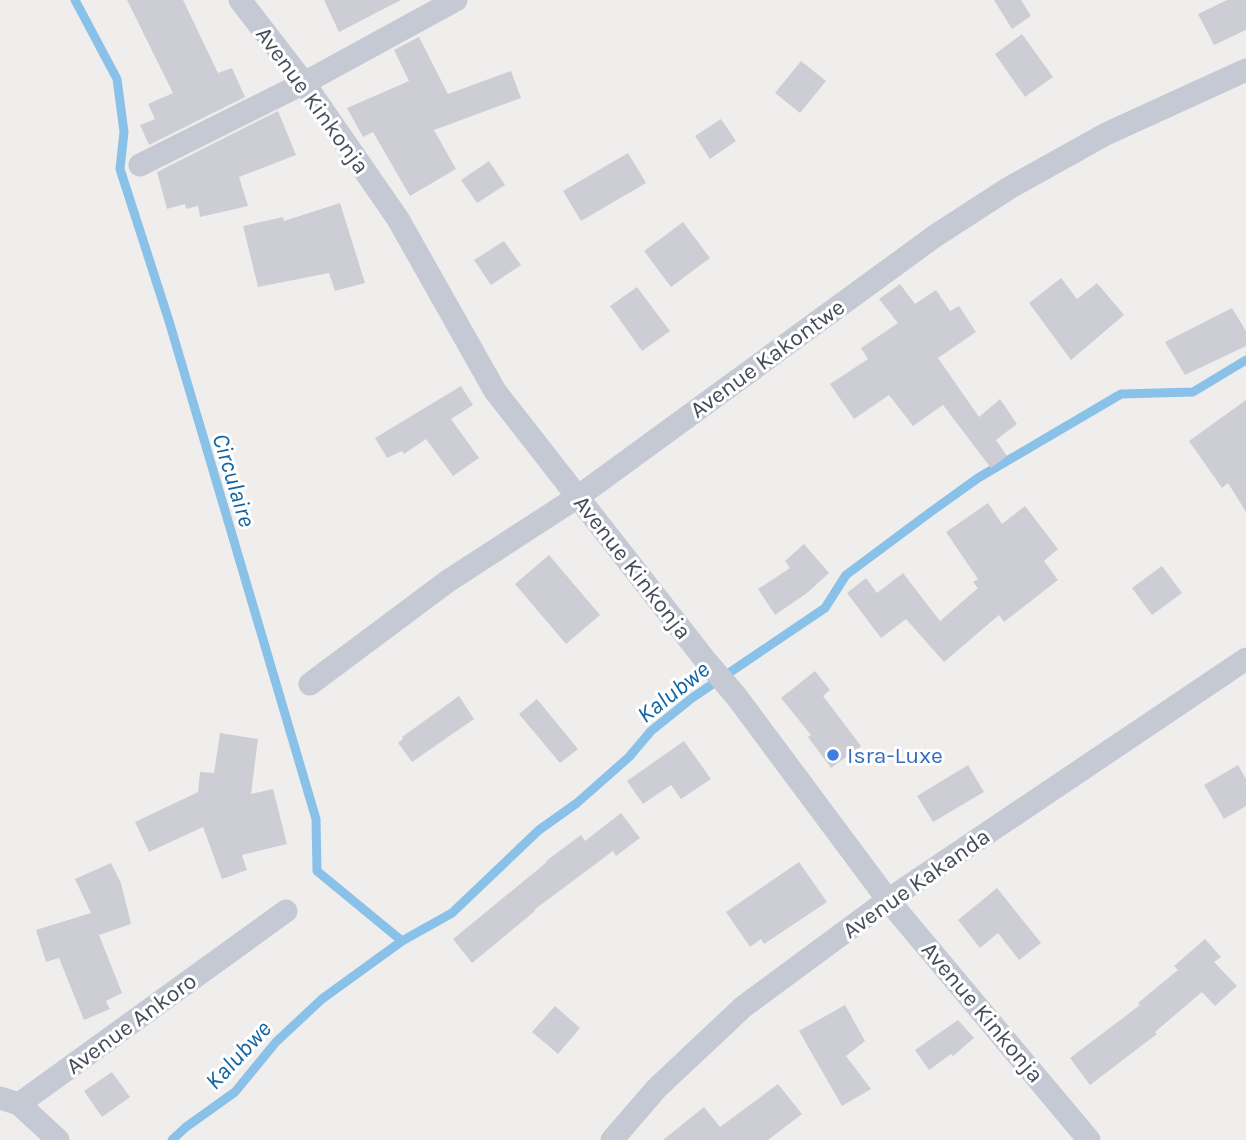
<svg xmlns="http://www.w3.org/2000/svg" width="1246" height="1140" font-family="Karla,sans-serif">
<rect width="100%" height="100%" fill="#f0eeed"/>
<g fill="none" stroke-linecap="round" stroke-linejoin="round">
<g stroke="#8ac1e9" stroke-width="9">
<polyline points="75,0 117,79 124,132 120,169 169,321 316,819 317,871 402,941"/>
<polyline points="172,1140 186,1127 235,1092 276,1042 322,999 402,941 452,913 539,830 577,803 629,757 651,731 692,698 825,608 846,575 932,511 978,478 1121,394 1193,392 1246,360"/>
</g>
</g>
<g fill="#cdced5">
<polygon points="127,0 183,0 218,73 232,68 245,97 149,145 140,125 155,119 148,104 173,93"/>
<polygon points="324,0 401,0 339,32"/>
<polygon points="994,0 1021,0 1031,16 1012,29"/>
<polygon points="1227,0 1246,0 1246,30 1214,45 1198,14"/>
<polygon points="1022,34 1053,77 1025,97 995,54"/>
<polygon points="419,37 448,94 511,71 521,98 434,130 456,169 410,196 373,132 363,137 347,108 409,81 394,50"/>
<polygon points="801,61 826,81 800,113 775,93"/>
<polygon points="278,111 296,155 239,177 248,206 200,217 198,206 186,209 185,204 167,209 157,172"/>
<polygon points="721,119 736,141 710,159 695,136"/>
<polygon points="628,153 646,183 581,221 563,191"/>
<polygon points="489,161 505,185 477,203 461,180"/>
<polygon points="340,203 365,283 335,291 329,273 258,287 243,226 283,217 284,221"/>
<polygon points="683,222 710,258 671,287 644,251"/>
<polygon points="504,241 521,265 491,285 474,260"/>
<polygon points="1061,278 1077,299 1097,283 1124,315 1071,360 1029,303"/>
<polygon points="900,284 915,304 936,290 950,311 959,306 976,332 938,358 979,417 1000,399 1017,424 996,440 1007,456 991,468 943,405 913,426 889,395 854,419 830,384 868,359 861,348 898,323 879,299"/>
<polygon points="637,287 670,331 642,351 610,306"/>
<polygon points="1232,308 1246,331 1246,346 1185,375 1165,342"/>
<polygon points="461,386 473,405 451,419 479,458 453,476 426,439 404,454 402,451 387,458 375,438"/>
<polygon points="1246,400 1246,512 1228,483 1222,488 1189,441"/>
<polygon points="988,503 1002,524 1025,506 1058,549 1044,561 1058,580 1004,622 999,615 944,662 906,619 881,638 847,593 866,578 877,593 903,573 940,621 978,588 973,582 978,579 946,532"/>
<polygon points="804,544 829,573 807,593 775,615 758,589 790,568 785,561"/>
<polygon points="549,555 600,615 566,644 515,584"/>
<polygon points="1162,566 1182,593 1152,615 1132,588"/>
<polygon points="815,671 830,690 823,696 861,746 831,768 808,737 811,735 781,698"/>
<polygon points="459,696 474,719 412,762 398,743 403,739 402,737"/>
<polygon points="537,699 578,749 560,763 519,714"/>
<polygon points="220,733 258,739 251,794 273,789 287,844 242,855 247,870 222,879 203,827 149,852 135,822 198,792 200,772 214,773"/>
<polygon points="684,741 711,779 681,799 671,785 643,804 627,781"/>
<polygon points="968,765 984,792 933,822 917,796"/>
<polygon points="1238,765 1246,779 1246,806 1224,819 1204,785"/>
<polygon points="621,813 640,838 616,856 613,851 534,910 535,911 472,963 453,939 547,862 546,861 581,835 585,841"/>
<polygon points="799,862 827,902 764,944 761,939 750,947 726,912"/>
<polygon points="111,863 121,883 131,924 99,935 122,993 106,1001 110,1009 84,1020 59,958 46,962 36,930 91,913 75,879"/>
<polygon points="997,888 1041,943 1019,960 998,933 980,948 958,920"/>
<polygon points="1205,939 1221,957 1214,962 1237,986 1215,1006 1202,992 1155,1032 1157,1034 1090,1085 1070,1058 1140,1005 1138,1003 1178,970 1174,966"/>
<polygon points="845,1005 865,1041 846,1056 871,1089 842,1106 799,1031"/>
<polygon points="555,1006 580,1028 558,1054 532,1032"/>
<polygon points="958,1020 974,1038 953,1056 951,1054 929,1070 915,1050"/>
<polygon points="112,1072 130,1097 102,1117 84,1091"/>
<polygon points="778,1084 802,1114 768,1140 663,1140 704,1107 720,1127"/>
</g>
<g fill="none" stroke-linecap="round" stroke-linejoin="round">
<g stroke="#c4c9d4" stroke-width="23">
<polyline points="240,0 304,83 398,219 495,391 706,661 736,696 888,900 1089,1140"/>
<polyline points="140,165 304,83 456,0"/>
<polyline points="310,684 448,581 579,496 935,236 1009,188 1106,134 1246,70"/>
<polyline points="0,1098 19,1104 58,1140"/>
<polyline points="19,1104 286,911"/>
<polyline points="612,1140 657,1088 743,1007 888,900 1246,659"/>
</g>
</g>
<circle fill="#3f7fe0" stroke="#fff" stroke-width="2.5" cx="833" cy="755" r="7"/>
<g text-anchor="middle" stroke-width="6" stroke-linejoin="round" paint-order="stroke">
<g font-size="23" fill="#464c5a" stroke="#fff">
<text transform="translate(313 100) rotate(54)" y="8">Avenue Kinkonja</text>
<text transform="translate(767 358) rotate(-36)" y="8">Avenue Kakontwe</text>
<text transform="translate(633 567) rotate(52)" y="8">Avenue Kinkonja</text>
<text transform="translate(916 883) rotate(-35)" y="8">Avenue Kakanda</text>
<text transform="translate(983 1012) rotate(50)" y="8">Avenue Kinkonja</text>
<text transform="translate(131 1023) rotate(-36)" y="8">Avenue Ankoro</text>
</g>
<g font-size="23" fill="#366cbe" stroke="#fff" text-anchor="start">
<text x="847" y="763">Isra-Luxe</text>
</g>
<g font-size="24" font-style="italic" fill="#1065a2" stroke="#fff">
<text transform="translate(234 480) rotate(73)" y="8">Circulaire</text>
<text transform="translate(673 692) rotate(-38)" y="8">Kalubwe</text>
<text transform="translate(238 1055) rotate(-47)" y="8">Kalubwe</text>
</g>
</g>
</svg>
